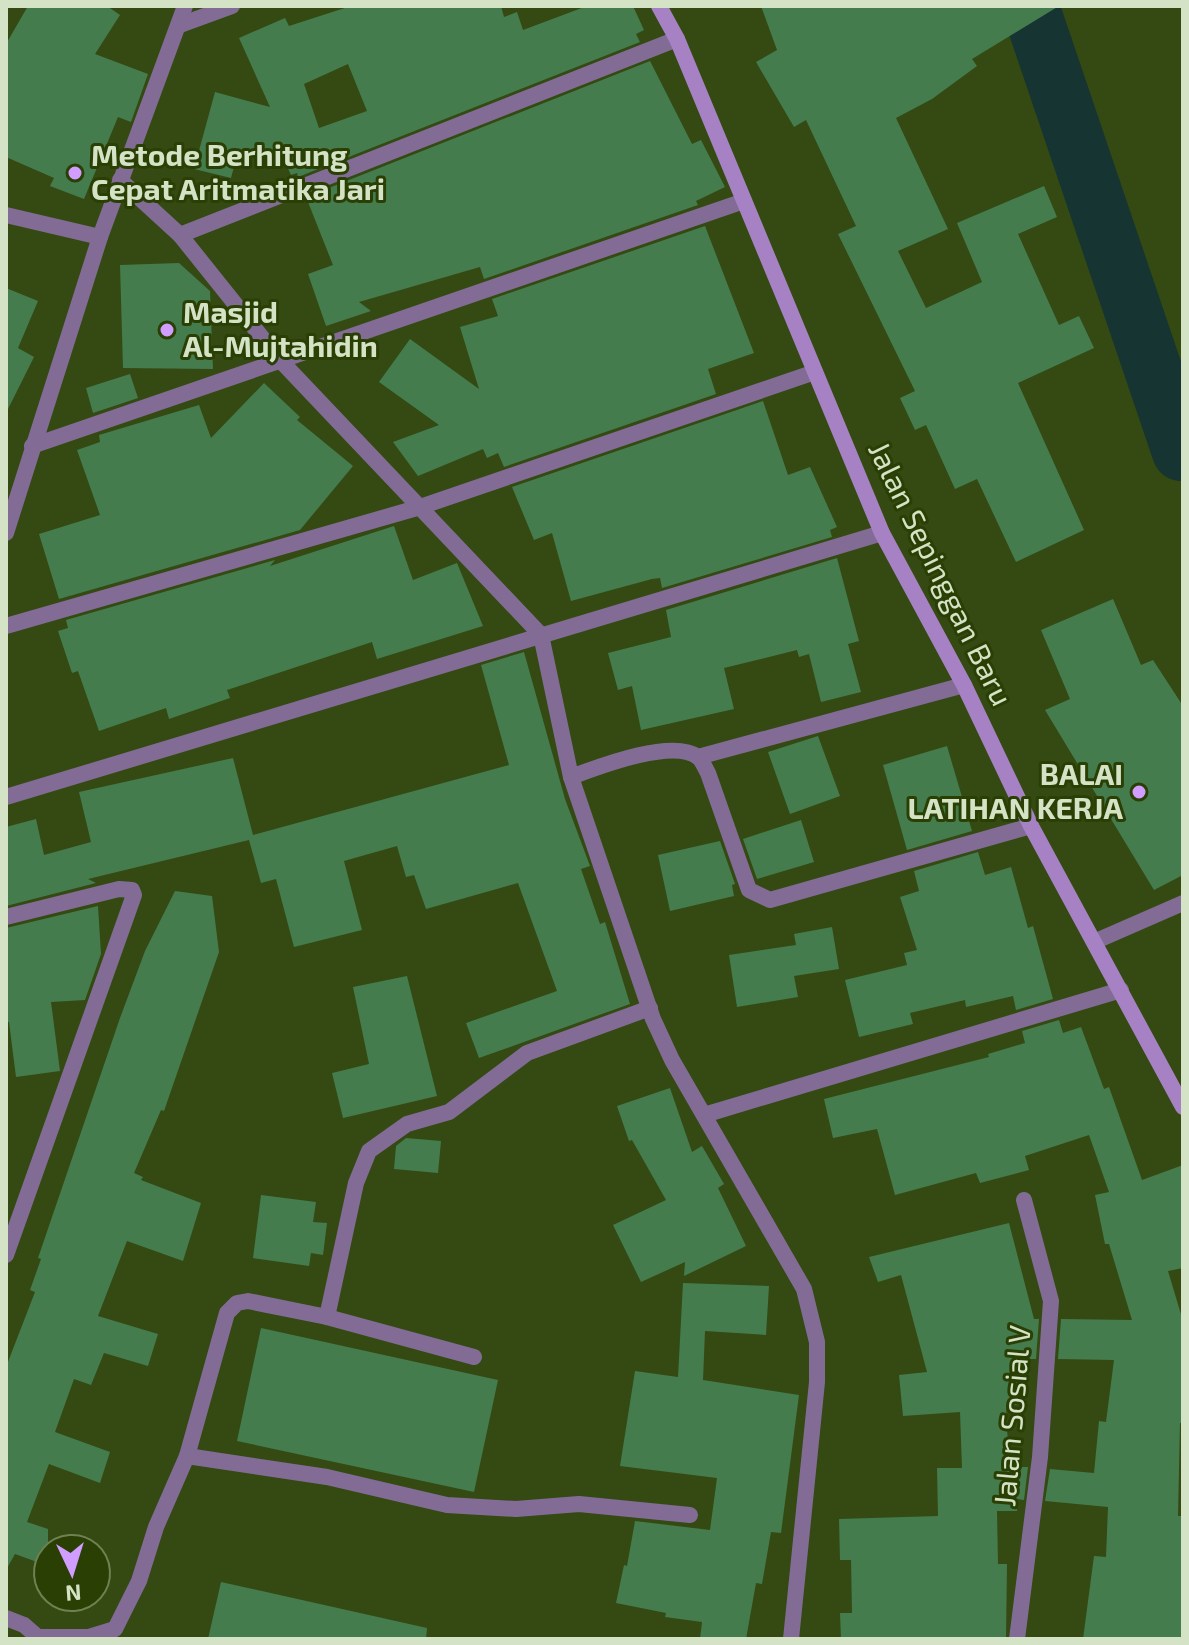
<svg xmlns="http://www.w3.org/2000/svg" width="1189" height="1645" font-family="'Exo 2',sans-serif">
<rect width="100%" height="100%" fill="#344a12"/>
<g fill="none" stroke-linecap="round" stroke-linejoin="round">
<polyline stroke="#153432" stroke-width="34" points="1181,452 1183,456"/>
<polyline stroke="#153432" stroke-width="58" points="1030,6 1181,452"/>
</g>
<g fill="#447c4e" fill-rule="evenodd">
<polygon points="28,6 107,6 120,15 95,54 148,74 131,122 118,117 84,199 50,186 54,178 6,157 6,44"/>
<path d="M 351,6 L 501,6 L 504,17 L 517,12 L 523,30 L 587,6 L 633,6 L 644,30 L 636,34 L 640,42 L 298,177 L 297,173 L 291,175 L 286,164 L 238,152 L 231,178 L 194,169 L 215,92 L 270,107 L 239,38 L 285,18 L 289,26 ZM 348,64 L 367,111 L 319,128 L 304,84 Z"/>
<polygon points="761,6 1059,6 972,59 977,66 932,99 896,118 948,229 898,251 926,308 982,282 957,223 1044,186 1057,217 1018,234 1059,325 1079,316 1094,348 1018,383 1084,530 1016,562 977,479 955,489 926,425 915,430 900,398 915,391 838,234 856,226 806,120 794,127 756,62 777,50"/>
<polygon points="650,61 692,144 701,140 725,187 696,201 698,205 484,279 480,267 359,302 371,311 326,326 308,274 333,265 306,197"/>
<polygon points="705,226 754,353 708,369 716,394 504,467 498,453 487,458 483,449 418,476 393,442 439,425 379,382 410,339 479,389 460,327 498,316 492,299"/>
<polygon points="179,263 210,291 213,369 123,368 120,265"/>
<polygon points="6,288 38,301 18,348 34,357 6,413"/>
<polygon points="130,374 138,398 93,413 86,388"/>
<polygon points="264,383 300,417 297,420 353,466 300,530 59,599 39,534 100,515 77,450 100,442 99,435 199,405 211,438"/>
<polygon points="763,401 788,475 810,467 837,527 830,530 832,537 662,588 660,578 652,579 571,601 552,533 534,540 512,487"/>
<polygon points="394,526 413,580 457,563 483,626 377,659 372,642 227,690 230,698 169,719 166,708 99,731 78,671 72,673 58,631 68,628 66,620 275,560 270,566"/>
<polygon points="837,558 859,641 848,644 861,692 821,702 809,654 799,657 797,650 724,668 734,709 641,730 632,686 618,690 608,653 671,637 666,610"/>
<polygon points="1113,599 1141,665 1153,660 1183,706 1183,875 1154,890 1045,710 1070,699 1041,630"/>
<polygon points="524,652 565,799 590,866 581,869 600,924 605,922 630,1004 479,1058 466,1023 557,991 518,883 426,909 414,875 406,877 397,846 344,861 362,930 294,947 276,879 261,883 249,840 88,879 96,883 6,906 6,827 36,819 44,855 91,842 79,792 233,758 253,835 509,765 481,665"/>
<polygon points="818,736 840,796 790,814 768,752"/>
<polygon points="947,746 972,831 907,850 883,765"/>
<polygon points="801,820 814,862 757,879 743,839"/>
<polygon points="720,841 735,884 732,885 734,896 670,911 658,855"/>
<polygon points="978,852 985,875 1011,867 1028,928 1033,926 1053,999 1016,1010 1013,996 966,1007 965,1000 910,1013 913,1024 859,1037 845,980 907,965 904,953 917,950 900,897 919,891 914,871"/>
<polygon points="175,891 212,896 219,952 164,1111 161,1110 134,1173 143,1177 141,1180 201,1203 183,1261 127,1241 98,1316 158,1334 148,1366 104,1353 91,1385 74,1379 55,1432 110,1452 100,1483 49,1464 27,1522 48,1529 48,1566 15,1554 6,1570 6,1367 35,1292 30,1290 41,1259 38,1258 120,1018 145,951"/>
<polygon points="98,906 101,954 85,1000 51,1002 60,1071 16,1077 9,1022 6,1022 6,928"/>
<polygon points="832,927 839,969 794,976 798,997 737,1007 729,955 796,945 794,934"/>
<polygon points="407,976 437,1096 343,1118 332,1073 369,1064 353,987"/>
<polygon points="1059,1020 1063,1033 1081,1027 1104,1089 1109,1087 1142,1180 1183,1165 1183,1268 1168,1271 1183,1321 1183,1423 1180,1423 1178,1516 1183,1516 1183,1639 1083,1639 1094,1556 1106,1557 1108,1507 1045,1501 1050,1469 1094,1473 1099,1421 1106,1422 1114,1360 1058,1359 1061,1319 1132,1320 1109,1244 1105,1244 1095,1195 1109,1192 1089,1135 1025,1156 1029,1170 980,1183 976,1173 895,1195 877,1129 833,1138 824,1099 989,1057 988,1054 1025,1043 1022,1031"/>
<polygon points="670,1088 692,1152 702,1146 724,1184 718,1188 746,1246 684,1276 685,1262 641,1282 613,1225 666,1200 632,1140 629,1141 617,1106"/>
<polygon points="406,1138 441,1141 438,1173 394,1169 396,1146"/>
<polygon points="261,1195 316,1202 313,1222 327,1223 323,1255 311,1253 309,1266 253,1258"/>
<polygon points="1009,1223 1034,1319 1039,1319 1036,1359 1021,1359 1026,1404 1006,1406 1009,1467 1028,1467 1024,1500 1017,1499 1017,1511 997,1511 998,1564 1007,1564 1006,1639 841,1639 840,1613 852,1613 851,1560 840,1560 839,1519 938,1516 937,1468 962,1468 960,1412 903,1416 899,1375 927,1372 901,1275 878,1282 869,1257"/>
<polygon points="683,1283 769,1286 766,1335 705,1331 703,1380 799,1395 781,1533 771,1532 762,1584 756,1583 746,1639 700,1639 702,1622 665,1617 666,1613 616,1603 624,1565 627,1566 635,1521 710,1530 717,1478 620,1466 635,1371 678,1377"/>
<polygon points="261,1328 498,1380 474,1492 237,1441"/>
<polygon points="221,1582 427,1628 426,1639 208,1639"/>
</g>
<g fill="none" stroke-linecap="round" stroke-linejoin="round">
<g stroke="#826c96" stroke-width="16">
<polyline points="180,25 232,6"/>
<polyline points="120,180 180,235 280,360 541,635 571,777 653,1019 672,1060 804,1289 817,1342 817,1382 791,1639"/>
<polyline points="6,215 100,237"/>
<polyline points="180,235 677,39"/>
<polyline points="32,446 744,201"/>
<polyline points="6,533 100,237 185,6"/>
<polyline points="6,626 417,508 815,372"/>
<polyline points="698,757 964,685"/>
<path d="M 571,777 C 598,767 672,738 698,757 C 702,760 705,768 708,773 L 749,890 L 770,900 L 1031,826"/>
<polyline points="6,797 882,533"/>
<polyline points="6,917 119,889 132,890 134,895 6,1255"/>
<polyline points="1096,941 1183,903"/>
<polyline points="704,1115 1121,990"/>
<polyline points="327,1317 356,1183 369,1151 407,1124 449,1112 527,1053 650,1008"/>
<polyline points="187,1456 227,1313 237,1303 248,1301 327,1317 474,1357"/>
<polyline points="6,1618 24,1625 40,1639"/>
<polyline points="40,1637 89,1637 115,1629 139,1581 156,1527 187,1456 327,1477 447,1505 516,1509 579,1504 690,1515"/>
<polyline points="1017,1639 1040,1457 1051,1301 1024,1200"/>
</g>
<polyline stroke="#a682c5" stroke-width="16" points="659,6 677,39 882,533 964,685 1031,826 1183,1107"/>
</g>
<g fill="#d19dfe" stroke="#2a3f04" stroke-width="3">
<circle cx="75" cy="173" r="8"/>
<circle cx="167" cy="330" r="8"/>
<circle cx="1139" cy="792" r="8"/>
</g>
<g text-anchor="middle" stroke-width="6" stroke-linejoin="round" paint-order="stroke">
<g font-size="30" font-weight="bold" fill="#d4e3c5" stroke="#2a3f04" text-anchor="start">
<text x="91" y="166">Metode Berhitung<tspan x="91" dy="34">Cepat Aritmatika Jari</tspan></text>
<text x="183" y="323">Masjid<tspan x="183" dy="34">Al-Mujtahidin</tspan></text>
<text x="1123" y="785" text-anchor="end">BALAI<tspan x="1123" dy="34">LATIHAN KERJA</tspan></text>
</g>
<g font-size="30" fill="#d4e3c5" stroke="#2a3f04">
<text transform="translate(940 574) rotate(64)" y="10">Jalan Sepinggan Baru</text>
<text transform="translate(1013 1416) rotate(-85)" y="10">Jalan Sosial V</text>
</g>
</g>
<rect width="1189" height="1645" fill="none" stroke="#d4e3c5" stroke-width="16"/>
<g transform="translate(72 1573) rotate(176)"><circle r="38" fill="#2a3f04" stroke="#6e8151" stroke-width="2"/>
<path d="M0-6L14 30L0 20L-14 30Z" fill="#d19dfe"/>
<text y="-12" font-size="22" font-weight="bold" text-anchor="middle" fill="#d4e3c5">N</text>
</g>
</svg>
